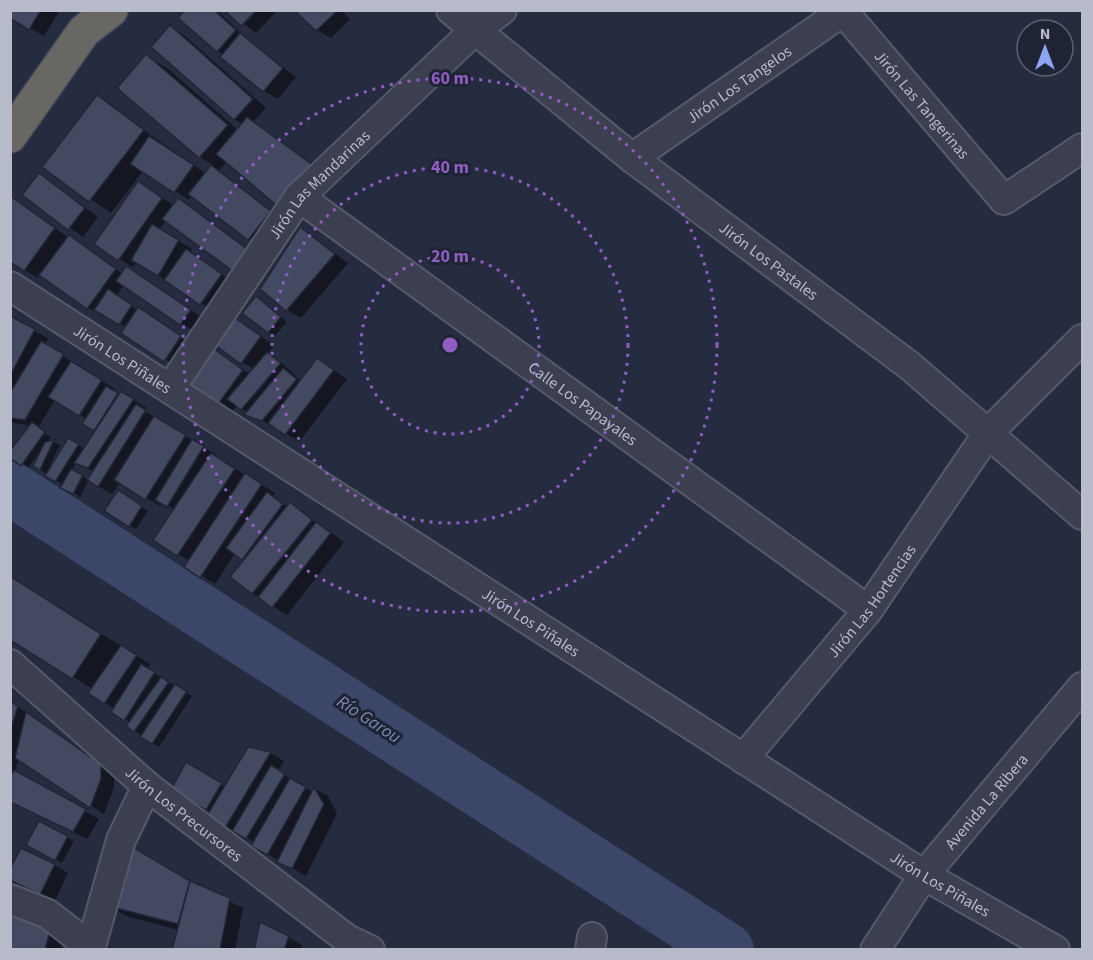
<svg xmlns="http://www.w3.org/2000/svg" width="1093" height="960" font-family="'Source Sans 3',sans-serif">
<rect width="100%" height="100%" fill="#262c40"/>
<g fill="#0007" fill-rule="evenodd">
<polygon points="10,10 60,10 44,36 10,17"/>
<polygon points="187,10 217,10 248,40 296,77 278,99 264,91 181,18"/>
<polygon points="226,10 278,10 256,33"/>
<polygon points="296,10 340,10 350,19 331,38 317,30"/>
<polygon points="170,27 184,35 266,108 253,122 336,181 302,220 282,208 227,161 219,171 283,220 262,247 192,195 189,200 143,171 111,213 44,167 97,97 206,174 213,165 200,157 119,88 146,56 167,68 238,130 243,124 234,119"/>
<polygon points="39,175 98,217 83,237 24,195"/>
<polygon points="152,191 174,206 178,200 192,208 263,260 166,220 159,230 192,249 190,253 235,283 215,312 137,262 133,267 119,259"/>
<polygon points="10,198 123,274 141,276 204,319 195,332 124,285 116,296 194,346 179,368 123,332 126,327 88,308 41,274 38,278 24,270"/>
<polygon points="301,229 348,263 301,318 287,310"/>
<polygon points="263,302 287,322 275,336 268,332"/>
<path d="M 10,318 L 48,338 L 45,345 L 115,389 L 113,392 L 120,396 L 122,393 L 147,408 L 145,411 L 159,420 L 217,455 L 216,457 L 275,493 L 272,497 L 288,507 L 290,504 L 304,512 L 311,518 L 306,515 L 305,517 L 318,523 L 344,542 L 287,615 L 252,593 L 245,560 L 235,553 L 215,584 L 186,566 L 189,561 L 155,539 L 175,510 L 162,502 L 160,506 L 120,482 L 112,494 L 98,486 L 94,472 L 76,463 L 72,470 L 89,480 L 80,497 L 35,466 L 39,453 L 28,468 L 21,464 L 31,426 L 10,422 ZM 55,400 L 87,419 L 84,424 L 97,431 L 85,449 L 69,440 L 51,469 L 49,468 L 60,445 L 54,442 L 46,443 L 51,437 L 38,428 Z"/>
<polygon points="235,320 274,345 268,354 281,362 301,381 318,360 347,379 299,442 278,428 246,414 248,413 237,405 231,414 217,406 210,348 250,374 254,369 242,362"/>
<polygon points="118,492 148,511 136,529 106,511"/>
<polygon points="10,576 150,664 147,669 192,696 159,747 135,731 131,723 113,712 115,709 90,693 93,689 73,677"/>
<polygon points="10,701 114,774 114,787 104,814 19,758 15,773 99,819 87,839 10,801"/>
<polygon points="249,749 270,753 284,761 278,771 313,792 315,789 328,796 337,813 306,876 253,846 254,842 208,816 211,812 173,790 187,765 226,787"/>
<polygon points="39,823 74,841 62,863 28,844"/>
<polygon points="122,842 191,883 243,908 235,950 173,950 178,930 126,916 106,904"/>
<polygon points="54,865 68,873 55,901 22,886"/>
<polygon points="10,918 65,937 61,950 10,950"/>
<polygon points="288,937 302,945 301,950 256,950"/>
<polygon points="100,945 123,950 99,950"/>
</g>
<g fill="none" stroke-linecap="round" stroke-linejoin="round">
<polyline stroke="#3c4668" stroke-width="54" points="10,488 727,950"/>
</g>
<g fill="#434960" stroke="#212637" stroke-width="1.5">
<polygon points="10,10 41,10 29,30 10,18"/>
<polygon points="185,10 214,10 236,30 217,52 178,18"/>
<polygon points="224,10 257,10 241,26"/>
<polygon points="294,10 337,10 337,11 316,31"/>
<polygon points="170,25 253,99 234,120 151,47"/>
<polygon points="240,33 283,68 263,92 220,57"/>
<polygon points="146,54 228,125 199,158 117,88"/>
<polygon points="97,95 144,130 89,202 42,167"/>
<polygon points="247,117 317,168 281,209 216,154"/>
<polygon points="149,136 194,165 174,193 130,164"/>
<polygon points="211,165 271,211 248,240 188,194"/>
<polygon points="39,173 85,208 68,230 22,195"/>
<polygon points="138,181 162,198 118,261 94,244"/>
<polygon points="10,196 55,228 24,271 10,262"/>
<polygon points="178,198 250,251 234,272 162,219"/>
<polygon points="152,224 179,240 158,276 131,260"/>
<polygon points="300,227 335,254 286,311 260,289"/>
<polygon points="69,235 116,269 87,309 39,275"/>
<polygon points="186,249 222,274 200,305 164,280"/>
<polygon points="126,266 191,310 180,325 116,281"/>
<polygon points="108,289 132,305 119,325 94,310"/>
<polygon points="256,296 281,317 268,333 242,313"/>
<polygon points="138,307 181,336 164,362 121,333"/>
<polygon points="10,316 35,329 10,376"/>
<polygon points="235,318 261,336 241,364 215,345"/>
<polygon points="41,341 64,354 25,420 10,418 10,393"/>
<polygon points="210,346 243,370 216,407 183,383"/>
<polygon points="267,352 281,363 241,410 227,399"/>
<polygon points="317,358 334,370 285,435 268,423"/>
<polygon points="71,361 102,380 79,416 48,397"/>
<polygon points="283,368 297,379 262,421 244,415"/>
<polygon points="106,386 118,393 94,431 82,424"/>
<polygon points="121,391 134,399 88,468 74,463"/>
<polygon points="136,404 146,410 98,487 87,480"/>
<polygon points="154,416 186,435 145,500 114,480"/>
<polygon points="32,422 45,432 21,466 10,458 10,451"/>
<polygon points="68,438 79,444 55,482 45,476"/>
<polygon points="192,439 204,446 167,507 155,500"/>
<polygon points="54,440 40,470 33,466 45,442"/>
<polygon points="211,453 235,469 177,556 153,540"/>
<polygon points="71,469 83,475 73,494 60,488"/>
<polygon points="245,473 262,484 200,578 184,567"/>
<polygon points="118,490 142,506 129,527 104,511"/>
<polygon points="267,492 283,504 242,560 226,548"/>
<polygon points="290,502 312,520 252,594 230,577"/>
<polygon points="316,522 331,533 272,608 258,597"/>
<polygon points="10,576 101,634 72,679 10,640"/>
<polygon points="121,645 137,655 104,704 88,693"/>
<polygon points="141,664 155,672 124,721 111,712"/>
<polygon points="161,677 169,682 134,732 126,726"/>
<polygon points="175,684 187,691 152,744 140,737"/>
<polygon points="10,701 18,706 10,732"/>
<polygon points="26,712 101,764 101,779 90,808 15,758"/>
<polygon points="248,747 271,752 225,828 206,817"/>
<polygon points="186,762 222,783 206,810 171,790"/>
<polygon points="271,765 285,774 246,839 232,831"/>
<polygon points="14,770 86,809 73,832 10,802 10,777"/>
<polygon points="290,778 306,787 267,855 251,846"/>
<polygon points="314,787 324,804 292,869 277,862"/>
<polygon points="39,821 68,836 55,861 26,845"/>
<polygon points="121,840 190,881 178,924 104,905"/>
<polygon points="21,848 55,864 40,895 10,880 10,869"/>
<polygon points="190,881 230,898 220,950 172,950"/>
<polygon points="10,916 51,927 45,950 10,950"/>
<polygon points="260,922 289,936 284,950 254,950"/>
</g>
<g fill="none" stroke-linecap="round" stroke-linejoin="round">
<defs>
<g id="minor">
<path id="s1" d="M 451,10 L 632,158 L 910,366 L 1082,515"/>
<path id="s2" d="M 842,10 L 1004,200 L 1082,148"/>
<path id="s3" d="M 632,158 L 845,10"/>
<path id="s4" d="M 299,197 L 868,610"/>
<path id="s5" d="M 10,286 L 924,875 L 1055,950"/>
<path id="s6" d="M 170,389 L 299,197 L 475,30 L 502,10"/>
<path id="s7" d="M 10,664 L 147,786 L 347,939 L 370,950"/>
<path id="s8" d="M 743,759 L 868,610 L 988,433 L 1082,339"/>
<polyline points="10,899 48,914 90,947"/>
<polyline points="90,950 121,840 147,786"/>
<polyline points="590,950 592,937"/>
<path id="s9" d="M 875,950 L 924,875 L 1082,687"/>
</g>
<polyline id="trunk" points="10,136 84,31 111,10"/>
</defs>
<use href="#minor" stroke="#555a6a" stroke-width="32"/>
<use href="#trunk" stroke="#424757" stroke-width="36"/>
<use href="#minor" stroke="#3b3f50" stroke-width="28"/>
<use href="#trunk" stroke="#686764" stroke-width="33"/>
</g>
<g fill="none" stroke="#905ec3" stroke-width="3" stroke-dasharray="3 6">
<circle cx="450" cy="345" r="89"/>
<circle cx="450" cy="345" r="178"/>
<circle cx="450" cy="345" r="267"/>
</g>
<g text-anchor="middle" stroke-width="6" stroke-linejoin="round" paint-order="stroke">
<g font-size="16" fill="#b7bbca" stroke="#1f2435">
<text dy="6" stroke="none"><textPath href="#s3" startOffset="130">Jirón Los Tangelos</textPath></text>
<text dy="6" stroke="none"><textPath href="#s2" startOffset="124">Jirón Las Tangerinas</textPath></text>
<text dy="6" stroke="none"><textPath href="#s6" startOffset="254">Jirón Las Mandarinas</textPath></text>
<text dy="6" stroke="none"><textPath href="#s1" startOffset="405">Jirón Los Pastales</textPath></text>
<text dy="6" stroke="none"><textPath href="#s5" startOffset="134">Jirón Los Piñales</textPath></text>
<text dy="6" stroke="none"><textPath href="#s4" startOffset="351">Calle Los Papayales</textPath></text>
<text dy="6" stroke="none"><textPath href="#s8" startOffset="204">Jirón Las Hortencias</textPath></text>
<text dy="6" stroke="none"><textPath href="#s5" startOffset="620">Jirón Los Piñales</textPath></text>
<text dy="6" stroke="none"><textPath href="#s9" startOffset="186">Avenida La Ribera</textPath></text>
<text dy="6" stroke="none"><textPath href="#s7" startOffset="230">Jirón Los Precursores</textPath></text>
<text dy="6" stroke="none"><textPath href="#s5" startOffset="1106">Jirón Los Piñales</textPath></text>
</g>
<g font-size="18" font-style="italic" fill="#7f8bb1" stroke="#1f2435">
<text transform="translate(369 719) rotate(33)" y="6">Río Garou</text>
</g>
</g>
<circle cx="450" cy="345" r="9" fill="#905ec3" stroke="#1f2435" stroke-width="3"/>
<g font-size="18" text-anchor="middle" font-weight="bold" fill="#905ec3" stroke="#1f2435" stroke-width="6" stroke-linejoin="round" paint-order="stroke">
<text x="450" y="84">60 m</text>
<text x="450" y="173">40 m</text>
<text x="450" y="262">20 m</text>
</g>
<rect width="1093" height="960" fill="none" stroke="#b7bbca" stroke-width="24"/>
<g transform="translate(1045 48)"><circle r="28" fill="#1f2435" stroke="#5c6071" stroke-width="1.5"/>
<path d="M0-4.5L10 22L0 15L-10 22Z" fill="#91a3f5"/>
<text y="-9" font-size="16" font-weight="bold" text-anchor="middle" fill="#b7bbca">N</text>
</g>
</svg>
